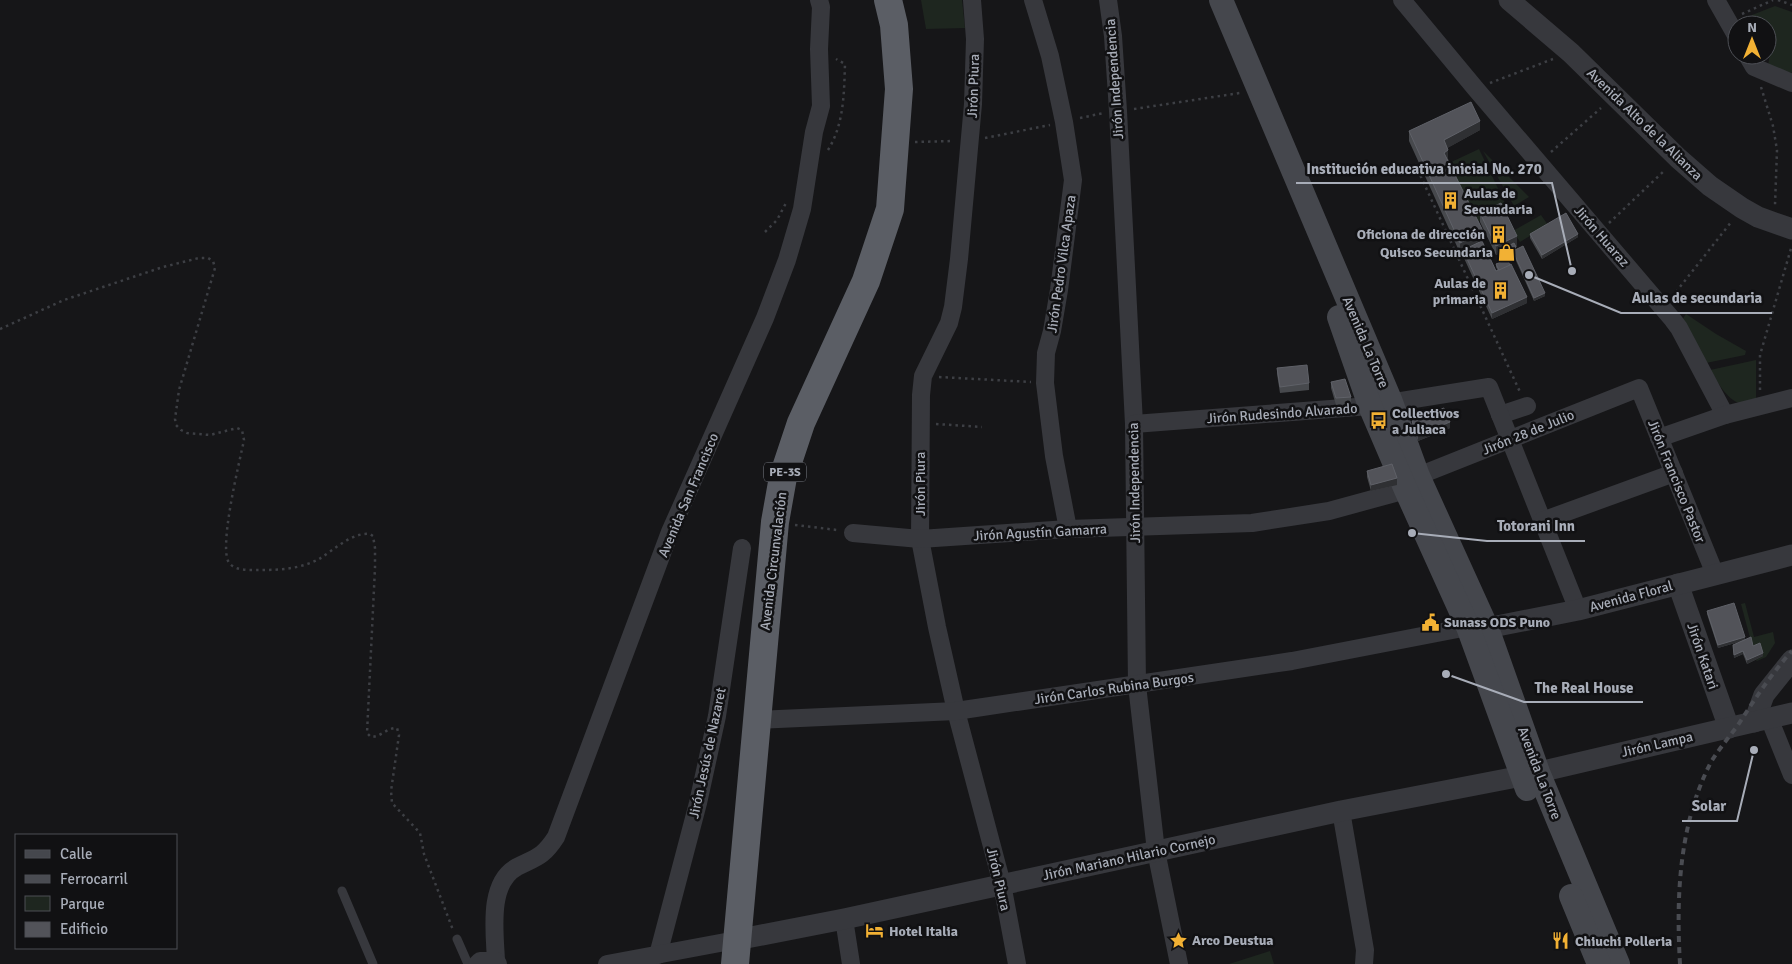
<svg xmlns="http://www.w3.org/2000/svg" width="1792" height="964" font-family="Signika,sans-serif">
<rect width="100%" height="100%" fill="#161618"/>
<g fill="#1e261f">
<polygon points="921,0 962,0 965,28 926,29"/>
<polygon points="1775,6 1792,12 1792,73 1768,66 1770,53 1767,49 1767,25 1750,25 1752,15"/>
<polygon points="1479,149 1507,207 1475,223 1447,164"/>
<polygon points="1483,151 1529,197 1514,206"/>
<polygon points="1541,215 1548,225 1520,242 1513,231"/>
<polygon points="1686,314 1716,334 1746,351 1745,355 1706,363 1682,320"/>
<path d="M 1756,360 L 1756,401 C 1751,401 1745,403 1740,403 C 1728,401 1716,380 1710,370 Z"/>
<polygon points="1745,603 1754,637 1773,632 1775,643 1766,657 1757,661 1756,660 1763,656 1753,649 1741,604"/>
<polygon points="1270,951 1274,964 1229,964"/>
</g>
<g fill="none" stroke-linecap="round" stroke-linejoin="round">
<g stroke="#3d3f44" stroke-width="2.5" stroke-dasharray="2.5 4" stroke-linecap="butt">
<polyline points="1778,0 1792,5"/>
<polyline points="1742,14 1773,0"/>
<polyline points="1490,83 1553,59"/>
<polyline points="1761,87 1773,126 1777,150 1775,205"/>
<polyline points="1134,109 1240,93"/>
<polyline points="1080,118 1104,113"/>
<polyline points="985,138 1050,125"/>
<polyline points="915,142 954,141"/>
<path d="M 828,150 C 844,124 844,94 845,64 L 836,59"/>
<polyline points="1551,152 1601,108"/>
<polyline points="1415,164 1520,392"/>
<polyline points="1609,223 1665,170"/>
<polyline points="765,232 777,220 786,203"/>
<polyline points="1672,297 1732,221"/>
<path d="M 0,329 L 64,300 L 163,267 L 199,258 L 208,258 L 213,261 L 215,268 L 179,390 L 175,419 L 176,425 L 181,430 L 187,433 L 210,435 L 237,428 L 242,430 L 244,440 C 240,460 217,552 230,564 C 237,571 250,570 259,570 C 280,570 300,569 319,559 C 334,550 352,532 370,534 L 373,536 L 375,548 L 375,568 L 367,733 L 371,737 C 381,737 388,727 397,728 L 399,735 L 391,791 L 392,803 L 420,833 L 424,854 L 453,930"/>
<polyline points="939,377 1031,382"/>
<polyline points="1760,390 1760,355 1792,245"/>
<polyline points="936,424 982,427"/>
<polyline points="795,525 837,530"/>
</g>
<g stroke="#37383d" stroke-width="9">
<polyline points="342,891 373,964"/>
<polyline points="457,939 468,964"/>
</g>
<g stroke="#37383d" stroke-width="18">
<polyline points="972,0 975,39 973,104 959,259 953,307 949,323 923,376 921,395 920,539 937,627 956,711 1002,884 1017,964"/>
<polyline points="1033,0 1050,56 1064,122 1073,180 1059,290 1052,331 1046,353 1045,383 1054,456 1068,529"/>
<polyline points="1108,0 1113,36 1118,111 1134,424 1137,685 1156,851 1179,964"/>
<polyline points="1402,0 1475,88 1673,320 1679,328 1725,415"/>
<polyline points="1716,0 1737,37"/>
<polyline points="1747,55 1754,67 1792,83"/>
<polyline points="1500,415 1527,406"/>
<polyline points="1134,424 1370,406 1489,387 1578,610"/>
<polyline points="1659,438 1725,415 1792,398"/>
<polyline points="1418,476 1639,388 1715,574"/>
<polyline points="1542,521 1674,473"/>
<polyline points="853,533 920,539 1068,529 1252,523 1329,511 1417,487"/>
<polyline points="1769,718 1792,775"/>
<polyline points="756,720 956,711 1292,661 1468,627"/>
<polyline points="1341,811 1365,950 1364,964"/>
<polyline points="844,919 851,964"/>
<polyline points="658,955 698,803 717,716 742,548"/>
<path d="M 496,961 C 495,934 487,883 517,867 C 537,857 543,857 556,837 L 670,532 L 765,318 L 787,260 L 802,209 L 814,132 L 821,106 L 819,49 L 821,7 L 819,0"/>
<polyline points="477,964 480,961 496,961 498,964"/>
<polyline points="607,964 736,940"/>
</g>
<g stroke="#37383d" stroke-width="21">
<polyline points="1509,0 1571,53 1678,158 1710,186 1742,208 1758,217 1792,229"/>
<polyline points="1678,584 1729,728"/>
<polyline points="1471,627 1487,628 1578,610 1792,555"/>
<polyline points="1754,722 1764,695 1792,660"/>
<polyline points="736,940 844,919 1341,811 1522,776 1792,713"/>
</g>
<g stroke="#45474d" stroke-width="24">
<polyline points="1221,0 1391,402 1418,476 1487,628 1538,772 1618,964"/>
<polyline points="1339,317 1370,406 1406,490 1468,627 1527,789"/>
<polyline points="1571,896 1599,964"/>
</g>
<polyline stroke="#5b5e65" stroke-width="28" points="735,964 775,522 783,477 801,423 866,281 890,209 899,89 894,25 888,0"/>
<path stroke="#4a4c52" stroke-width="4" stroke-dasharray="6 5" stroke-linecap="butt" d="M 1680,964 C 1676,896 1679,824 1711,762 C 1719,749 1729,737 1738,725 C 1755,699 1771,674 1792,651"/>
</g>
<g fill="#47494d">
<polygon points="1480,130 1447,148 1448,159 1483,241 1482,242 1496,271 1498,271 1496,267 1496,264 1527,303 1492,319 1463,256 1463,251 1460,253 1409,141 1409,131"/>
<polygon points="1480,213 1517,246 1516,247 1516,250 1545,296 1534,301 1513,254 1513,252 1501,258 1498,254 1496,255 1480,222"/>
<polygon points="1530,234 1578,237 1542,259 1530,238"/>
<polygon points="1277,368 1309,383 1309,390 1280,393 1277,374"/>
<polygon points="1331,382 1351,397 1351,404 1336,405 1331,388"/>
<polygon points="1412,421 1450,428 1418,441 1412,428"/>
<polygon points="1367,471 1397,485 1371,491 1367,477"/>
<polygon points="1707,611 1753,646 1763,656 1747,664 1743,654 1734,658 1733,645 1742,641 1718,648 1707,614"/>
</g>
<g fill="#2f3033">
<polygon points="1480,121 1480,130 1444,150 1444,140"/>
<polygon points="1448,150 1448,160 1444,153"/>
<polygon points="1483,231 1483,241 1460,253 1460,243"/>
<polygon points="1578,234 1578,237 1542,259 1542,255"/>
<polygon points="1517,236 1517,246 1500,254 1498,251 1498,254 1496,255 1496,246"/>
<polygon points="1516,247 1516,250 1501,258 1501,255"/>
<polygon points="1545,293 1545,296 1534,301 1534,298"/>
<polygon points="1527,297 1527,303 1492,319 1492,313"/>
<polygon points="1450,422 1450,428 1418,441 1418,435"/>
<polygon points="1397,478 1397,485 1371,491 1371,485"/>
<polygon points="1745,637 1745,640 1718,648 1718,645"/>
<polygon points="1743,651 1743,654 1734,658 1734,655"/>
<polygon points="1763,653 1763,656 1747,664 1747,660"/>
</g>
<g fill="#525359" stroke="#5f6168">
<polygon points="1471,102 1480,121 1444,140 1448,150 1444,153 1483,231 1460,243 1409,131"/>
<polygon points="1501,203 1517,236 1496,246 1480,213"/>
<polygon points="1566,213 1578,234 1542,255 1530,234"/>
<polygon points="1482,241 1496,271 1511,264 1527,297 1492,313 1463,250"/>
<polygon points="1514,243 1516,247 1501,255 1498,251"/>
<polygon points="1523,246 1545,293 1534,298 1513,251"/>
<polygon points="1507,259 1510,265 1499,270 1496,264"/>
<polygon points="1307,365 1309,383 1280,387 1277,368"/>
<polygon points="1345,379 1351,397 1336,398 1331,382"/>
<polygon points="1444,408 1450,422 1418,435 1412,421"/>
<polygon points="1392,464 1397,478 1371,485 1367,471"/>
<polygon points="1734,603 1745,637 1718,645 1707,611"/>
<polygon points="1751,637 1753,646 1760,643 1763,653 1747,660 1743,651 1734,655 1733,645"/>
</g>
<defs>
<symbol id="building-bare" viewBox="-9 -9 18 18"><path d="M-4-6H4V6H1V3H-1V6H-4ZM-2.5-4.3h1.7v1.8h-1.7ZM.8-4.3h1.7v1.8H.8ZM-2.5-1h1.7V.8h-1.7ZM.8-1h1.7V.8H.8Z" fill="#f2b134" stroke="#111113" stroke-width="2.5" paint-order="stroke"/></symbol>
<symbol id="shop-bare" viewBox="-9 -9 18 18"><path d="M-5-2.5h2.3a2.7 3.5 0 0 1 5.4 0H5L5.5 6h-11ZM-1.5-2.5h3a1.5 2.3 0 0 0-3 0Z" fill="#f2b134" stroke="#111113" stroke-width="2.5" paint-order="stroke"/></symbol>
<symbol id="bus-bare" viewBox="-9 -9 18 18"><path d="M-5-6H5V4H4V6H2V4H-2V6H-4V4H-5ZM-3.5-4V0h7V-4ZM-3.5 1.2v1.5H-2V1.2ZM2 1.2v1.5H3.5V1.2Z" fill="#f2b134" stroke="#111113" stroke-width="2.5" paint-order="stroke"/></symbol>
<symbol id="civic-bare" viewBox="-9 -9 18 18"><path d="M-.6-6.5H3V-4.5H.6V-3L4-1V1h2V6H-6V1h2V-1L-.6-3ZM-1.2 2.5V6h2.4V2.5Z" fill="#f2b134" stroke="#111113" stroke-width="2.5" paint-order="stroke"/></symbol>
<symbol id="hotel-bare" viewBox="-9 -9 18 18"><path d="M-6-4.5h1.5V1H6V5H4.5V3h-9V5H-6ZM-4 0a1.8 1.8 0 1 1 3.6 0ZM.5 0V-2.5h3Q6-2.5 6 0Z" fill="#f2b134" stroke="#111113" stroke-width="2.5" paint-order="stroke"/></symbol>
<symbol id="sight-bare" viewBox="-9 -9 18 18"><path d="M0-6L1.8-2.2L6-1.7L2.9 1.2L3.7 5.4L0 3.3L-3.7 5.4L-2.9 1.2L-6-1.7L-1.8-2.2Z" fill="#f2b134" stroke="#111113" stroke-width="2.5" paint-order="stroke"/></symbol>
<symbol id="restaurant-bare" viewBox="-9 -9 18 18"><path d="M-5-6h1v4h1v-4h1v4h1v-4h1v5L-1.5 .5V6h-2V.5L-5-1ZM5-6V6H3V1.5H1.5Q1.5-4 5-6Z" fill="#f2b134" stroke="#111113" stroke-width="2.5" paint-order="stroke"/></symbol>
</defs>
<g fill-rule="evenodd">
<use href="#building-bare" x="1438" y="188" width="25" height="25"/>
<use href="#building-bare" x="1486" y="222" width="25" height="25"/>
<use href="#shop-bare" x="1494" y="240" width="25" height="25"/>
<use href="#building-bare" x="1488" y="278" width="25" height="25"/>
<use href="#bus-bare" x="1366" y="408" width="25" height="25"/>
<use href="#civic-bare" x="1418" y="610" width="25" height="25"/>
<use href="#hotel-bare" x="862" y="918" width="25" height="25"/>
<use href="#sight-bare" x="1166" y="928" width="25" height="25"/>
<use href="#restaurant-bare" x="1548" y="928" width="25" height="25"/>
</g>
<g text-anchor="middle" stroke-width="5" stroke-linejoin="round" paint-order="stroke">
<rect fill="#111113" stroke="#7b7e86" stroke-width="1" x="764" y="462.5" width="42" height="19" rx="4"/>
<g font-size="12" font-weight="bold" fill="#a8adb8">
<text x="785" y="476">PE-3S</text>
</g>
<g font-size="14" fill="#a8adb8" stroke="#111113">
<text transform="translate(1114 79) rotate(-94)" y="5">Jirón Independencia</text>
<text transform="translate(973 86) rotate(-88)" y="5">Jirón Piura</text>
<text transform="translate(1645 124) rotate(44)" y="5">Avenida Alto de la Alianza</text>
<text transform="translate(1602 236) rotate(49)" y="5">Jirón Huaraz</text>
<text transform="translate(1061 264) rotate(-82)" y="5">Jirón Pedro Vilca Apaza</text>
<text transform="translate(1366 342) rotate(67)" y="5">Avenida La Torre</text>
<text transform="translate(1282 413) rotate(-4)" y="5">Jirón Rudesindo Alvarado</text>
<text transform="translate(1528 432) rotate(-22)" y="5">Jirón 28 de Julio</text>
<text transform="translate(1677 481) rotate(68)" y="5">Jirón Francisco Pastor</text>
<text transform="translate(1134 483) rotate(-91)" y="5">Jirón Independencia</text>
<text transform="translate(920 484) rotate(-90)" y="5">Jirón Piura</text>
<text transform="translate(688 495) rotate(-67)" y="5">Avenida San Francisco</text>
<text transform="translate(1040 532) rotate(-3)" y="5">Jirón Agustín Gamarra</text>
<text transform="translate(773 561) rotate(-83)" y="5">Avenida Circunvalación</text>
<text transform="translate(1631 596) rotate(-15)" y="5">Avenida Floral</text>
<text transform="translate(1703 656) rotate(71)" y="5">Jirón Katari</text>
<text transform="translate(1114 688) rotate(-8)" y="5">Jirón Carlos Rubina Burgos</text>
<text transform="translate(1657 744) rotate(-13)" y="5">Jirón Lampa</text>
<text transform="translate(707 753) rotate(-78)" y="5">Jirón Jesús de Nazaret</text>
<text transform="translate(1540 773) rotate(69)" y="5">Avenida La Torre</text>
<text transform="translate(1129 857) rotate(-12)" y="5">Jirón Mariano Hilario Cornejo</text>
<text transform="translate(999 879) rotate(77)" y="5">Jirón Piura</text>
</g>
<g font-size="14" font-weight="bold" fill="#a8adb8" stroke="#111113" text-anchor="start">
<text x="1464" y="198">Aulas de<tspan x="1464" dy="16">Secundaria</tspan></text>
<text x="1485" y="239" text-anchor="end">Oficiona de dirección</text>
<text x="1493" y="257" text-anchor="end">Quisco Secundaria</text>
<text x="1486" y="288" text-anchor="end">Aulas de<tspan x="1486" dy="16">primaria</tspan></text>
<text x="1392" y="418">Collectivos<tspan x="1392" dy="16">a Juliaca</tspan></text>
<text x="1444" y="627">Sunass ODS Puno</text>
<text x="889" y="936">Hotel Italia</text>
<text x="1192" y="945">Arco Deustua</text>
<text x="1575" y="946">Chiuchi Polleria</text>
</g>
</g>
<path fill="none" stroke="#a8adb8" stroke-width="2" d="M1572 271L1552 183H1296M1529 275L1621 313H1772M1412 533L1487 541H1585M1446 674L1524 702H1643M1754 750L1737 821H1682"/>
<g fill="#a8adb8" stroke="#111113" stroke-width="2">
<circle cx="1572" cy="271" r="5"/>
<circle cx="1529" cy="275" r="5"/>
<circle cx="1412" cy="533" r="5"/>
<circle cx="1446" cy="674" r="5"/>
<circle cx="1754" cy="750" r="5"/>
</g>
<g font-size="15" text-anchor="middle" font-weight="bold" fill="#a8adb8" stroke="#111113" stroke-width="5" stroke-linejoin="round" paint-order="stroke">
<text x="1424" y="174">Institución educativa inicial No. 270</text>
<text x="1697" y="303">Aulas de secundaria</text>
<text x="1536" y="531">Totorani Inn</text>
<text x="1584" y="693">The Real House</text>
<text x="1709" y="811">Solar</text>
</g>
<rect x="15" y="834" width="162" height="115" fill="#111113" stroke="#4d4f55"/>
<rect x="25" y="850" width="25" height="8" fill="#45474d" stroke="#4d4f55"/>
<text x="60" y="859" font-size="15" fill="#a8adb8">Calle</text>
<rect x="25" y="875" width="25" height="8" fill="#4a4c52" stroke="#4d4f55"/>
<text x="60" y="884" font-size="15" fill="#a8adb8">Ferrocarril</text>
<rect x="25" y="896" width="25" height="15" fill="#1e261f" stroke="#4d4f55"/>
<text x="60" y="909" font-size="15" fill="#a8adb8">Parque</text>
<rect x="25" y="922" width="25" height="15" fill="#525359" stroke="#4d4f55"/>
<text x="60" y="934" font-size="15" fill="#a8adb8">Edificio</text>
<g transform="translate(1752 40)"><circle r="24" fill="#111113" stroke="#4d4f55"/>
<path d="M0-4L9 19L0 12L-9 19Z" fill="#f2b134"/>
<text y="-8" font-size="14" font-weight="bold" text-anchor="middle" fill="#a8adb8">N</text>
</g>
</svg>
